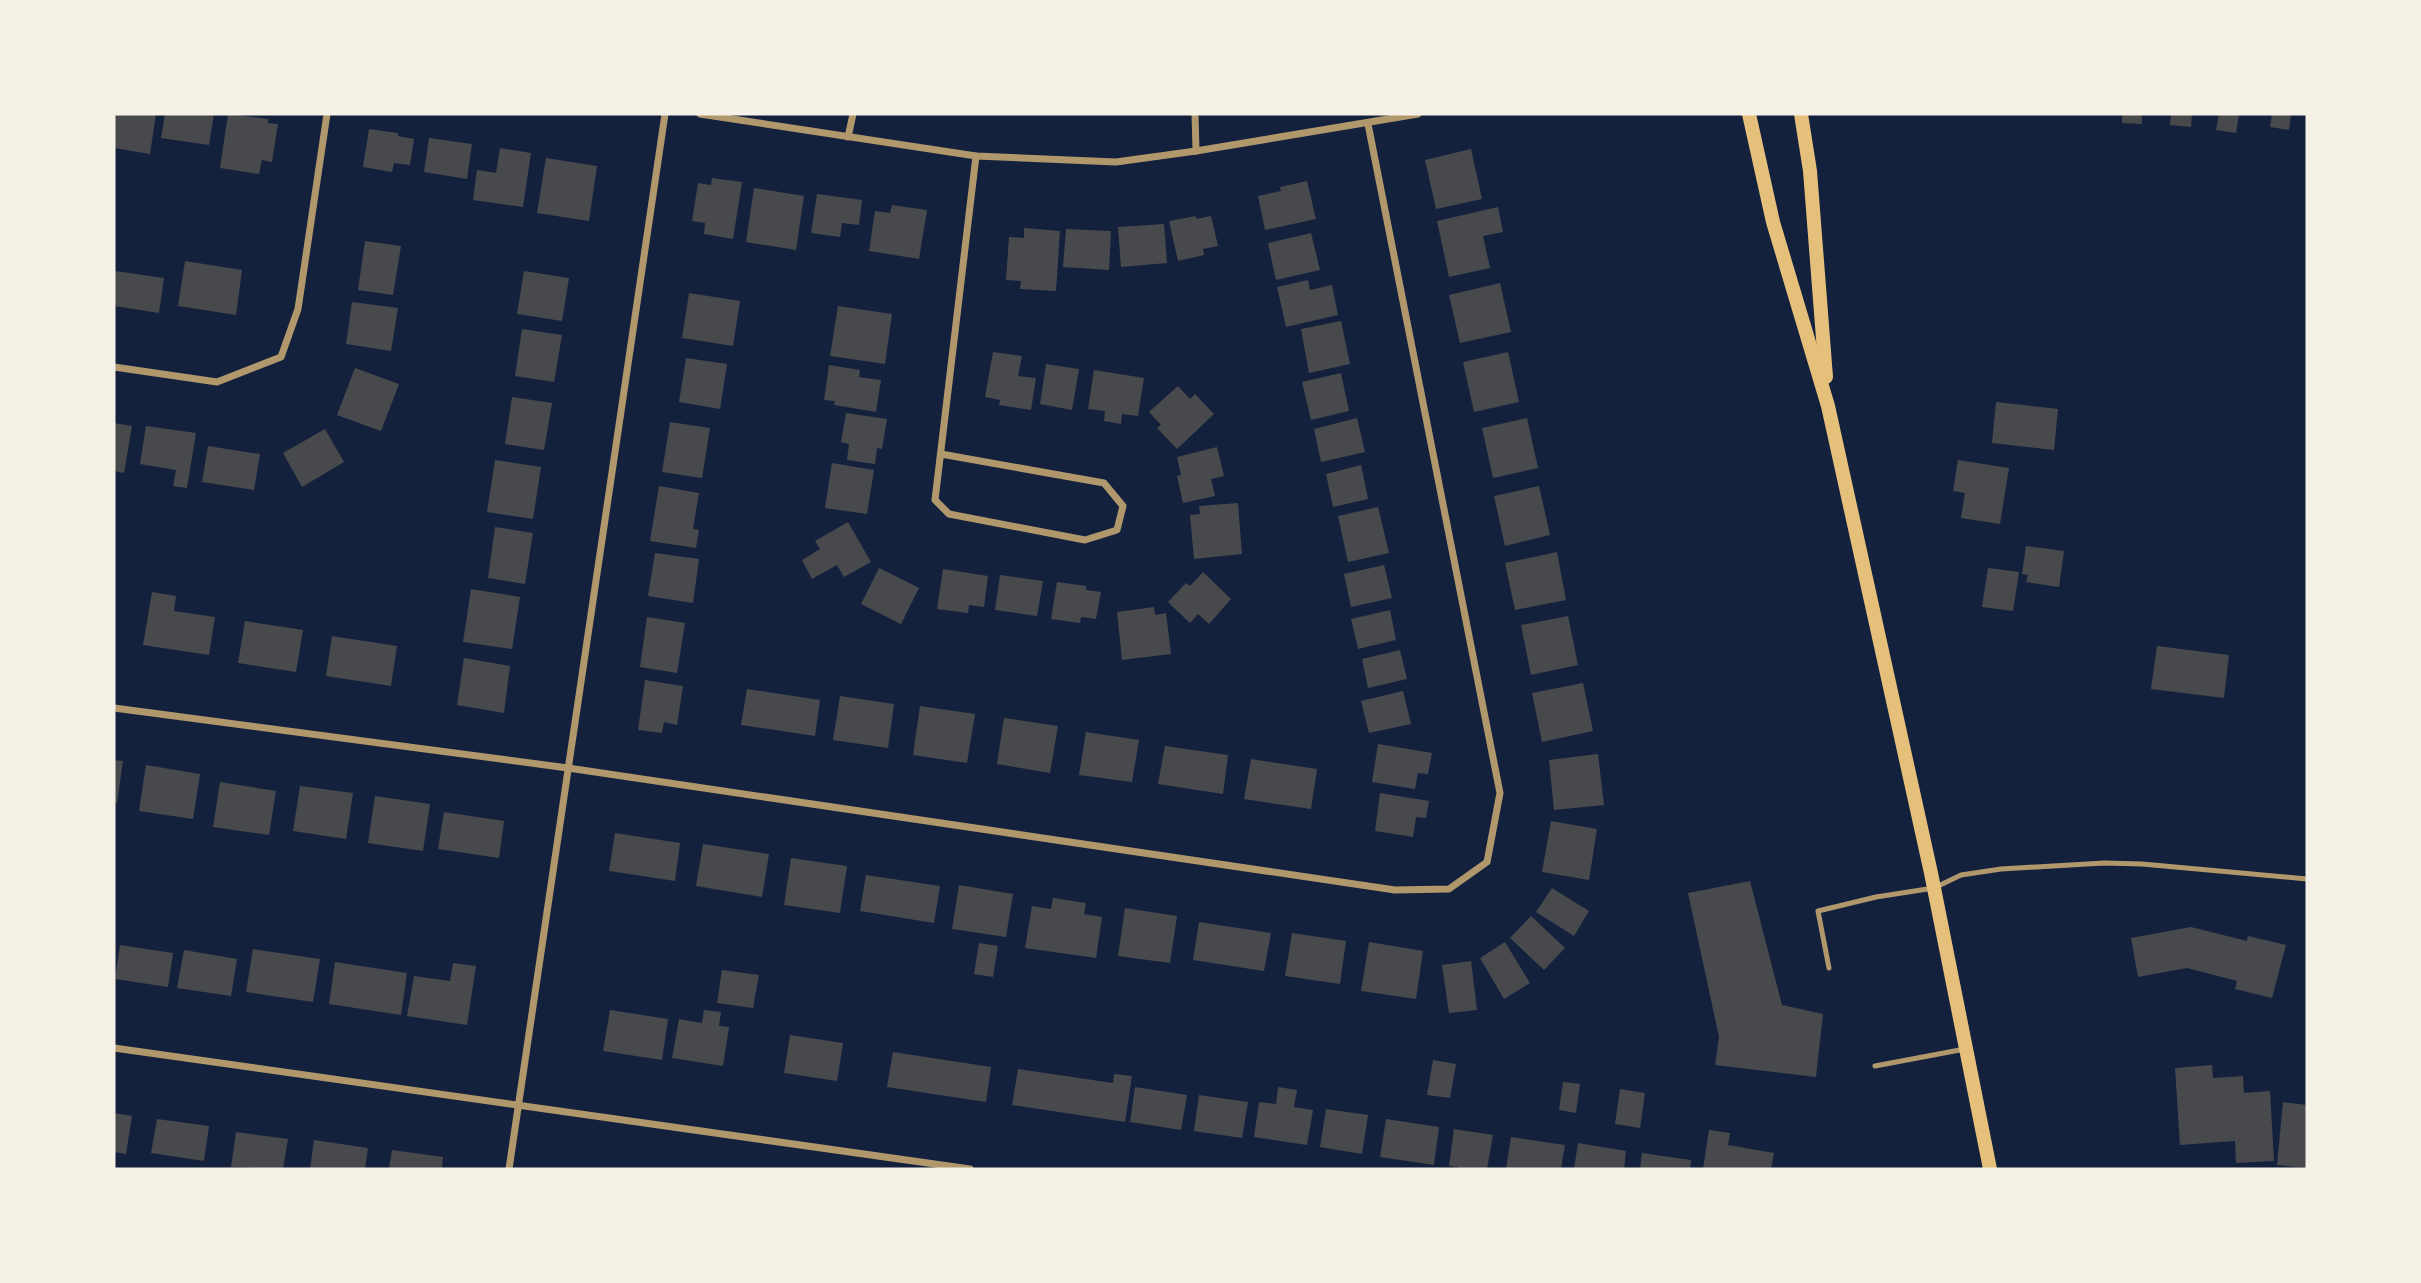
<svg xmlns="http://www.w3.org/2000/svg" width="2421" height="1283" font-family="'IBM Plex Serif',serif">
<rect width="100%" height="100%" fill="#14213d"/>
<g fill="#48494c">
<polygon points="114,114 156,114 150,154 114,148"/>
<polygon points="165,114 214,114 209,145 161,138"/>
<polygon points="228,114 268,119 268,123 278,124 272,162 262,160 259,174 220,168"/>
<polygon points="2122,114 2142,114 2142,124 2122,123"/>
<polygon points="2171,114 2192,114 2191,127 2170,125"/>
<polygon points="2219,114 2239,114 2236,133 2216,130"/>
<polygon points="2272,114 2291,114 2289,130 2270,127"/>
<polygon points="369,129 398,133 398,136 414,139 410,165 394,163 392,172 363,167"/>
<polygon points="429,138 472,144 467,179 424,172"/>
<polygon points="500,148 531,153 523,207 473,200 477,170 496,173"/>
<polygon points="1471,149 1482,199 1436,209 1425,160"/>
<polygon points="546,158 597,166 589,221 537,213"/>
<polygon points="712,178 742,182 733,239 704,234 705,223 692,221 698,183 711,185"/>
<polygon points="1307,181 1316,219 1265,230 1258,196 1281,191 1280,187"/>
<polygon points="754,188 804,196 796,250 746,242"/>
<polygon points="817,194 862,200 859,225 842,223 840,237 811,233"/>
<polygon points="892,205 927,210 919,259 869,251 875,211 890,213"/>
<polygon points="1498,207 1503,232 1483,236 1490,268 1449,277 1437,221"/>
<polygon points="1196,216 1196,219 1211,216 1218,246 1203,249 1204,255 1178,261 1169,221"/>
<polygon points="1164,224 1167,263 1121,267 1118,227"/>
<polygon points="1024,228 1060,231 1056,291 1020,289 1021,281 1006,280 1009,237 1024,238"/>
<polygon points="1066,229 1111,231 1109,270 1063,267"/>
<polygon points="1311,233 1320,270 1276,280 1268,243"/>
<polygon points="365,241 401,246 393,295 358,290"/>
<polygon points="185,261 242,270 236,315 178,306"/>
<polygon points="115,271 164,278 159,313 114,306"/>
<polygon points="524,271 569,278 562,321 517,314"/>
<polygon points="1308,280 1310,290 1332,285 1338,315 1286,327 1277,287"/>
<polygon points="1500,283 1511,332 1460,343 1449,295"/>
<polygon points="689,293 740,301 733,346 682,338"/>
<polygon points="352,302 398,308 391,351 346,344"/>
<polygon points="838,306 892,314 885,364 830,356"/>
<polygon points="1341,321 1350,364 1309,373 1301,329"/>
<polygon points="522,329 562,335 554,382 515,376"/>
<polygon points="993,352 1022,356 1018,376 1036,378 1031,410 999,405 1000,400 985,397"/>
<polygon points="1508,352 1519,402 1474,412 1463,362"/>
<polygon points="686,358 727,364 720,409 679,402"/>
<polygon points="1046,364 1079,369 1072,410 1040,404"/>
<polygon points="829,365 860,370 859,377 881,380 876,412 834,405 835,401 824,400"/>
<polygon points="355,368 399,384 381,431 337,415"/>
<polygon points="1094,370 1144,378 1138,416 1122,414 1121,424 1104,421 1105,411 1088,409"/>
<polygon points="1341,373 1349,411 1311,420 1302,382"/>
<polygon points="1178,386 1190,399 1195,394 1214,414 1177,449 1157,428 1161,425 1149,412"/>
<polygon points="512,397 552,403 544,450 505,444"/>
<polygon points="1996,402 2058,409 2054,450 1992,443"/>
<polygon points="846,413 887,419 882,449 877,448 875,464 847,460 849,444 841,442"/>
<polygon points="1357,418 1365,452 1321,462 1314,429"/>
<polygon points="1527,418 1538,468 1493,478 1482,428"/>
<polygon points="670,422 710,428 702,478 662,472"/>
<polygon points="114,423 132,426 124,473 114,471"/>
<polygon points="146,426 196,433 187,488 173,486 176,470 140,464"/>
<polygon points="325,429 344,462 302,487 283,453"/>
<polygon points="208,446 260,454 254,490 202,482"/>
<polygon points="1217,447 1224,476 1211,479 1215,496 1183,503 1177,476 1181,475 1177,457"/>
<polygon points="495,460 541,467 533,519 487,512"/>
<polygon points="1958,460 2009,468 2000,524 1961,518 1965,493 1953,491"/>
<polygon points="832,463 874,470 867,514 825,508"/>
<polygon points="1361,465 1368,499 1333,507 1326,474"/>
<polygon points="659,486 699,493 693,529 699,530 696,548 650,541"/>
<polygon points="1539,486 1550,535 1505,546 1494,496"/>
<polygon points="1238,503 1242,554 1194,559 1190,515 1200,514 1199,506"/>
<polygon points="1378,507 1389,553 1348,562 1338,516"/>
<polygon points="848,522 871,562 844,577 837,565 812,579 802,560 820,549 815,541"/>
<polygon points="495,527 533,533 525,584 488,578"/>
<polygon points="2026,546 2064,551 2059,587 2026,582 2028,575 2022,574"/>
<polygon points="1557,552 1566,600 1515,610 1505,563"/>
<polygon points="655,553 699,559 693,603 648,596"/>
<polygon points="1384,565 1392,598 1351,607 1344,574"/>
<polygon points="879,568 919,588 901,624 861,604"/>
<polygon points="1988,568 2019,572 2013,611 1982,607"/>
<polygon points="943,569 988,576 984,607 969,605 968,613 937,609"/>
<polygon points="1203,572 1231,599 1209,624 1198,614 1190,623 1168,602 1186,583 1190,586"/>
<polygon points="1000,575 1043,581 1037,616 995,610"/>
<polygon points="1057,582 1086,586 1086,590 1101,592 1096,619 1081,617 1080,623 1051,619"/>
<polygon points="471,589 520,597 512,649 463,642"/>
<polygon points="152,592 176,596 174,611 215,617 209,655 143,645"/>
<polygon points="1154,607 1155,615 1166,613 1171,654 1122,660 1117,612"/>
<polygon points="1390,610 1396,640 1358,649 1351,619"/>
<polygon points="1568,616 1578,665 1531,675 1521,625"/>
<polygon points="647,617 685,623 677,673 640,667"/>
<polygon points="245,621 303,630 296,672 238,663"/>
<polygon points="332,636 397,646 391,686 326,676"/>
<polygon points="2157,646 2229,655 2224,698 2151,689"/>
<polygon points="1400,650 1407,679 1368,688 1362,659"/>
<polygon points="464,658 510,666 504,713 457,705"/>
<polygon points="645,680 683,686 677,725 664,722 662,733 638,730"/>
<polygon points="1583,683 1593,731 1542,742 1532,693"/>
<polygon points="747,689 820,700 815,736 741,725"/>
<polygon points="1403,691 1411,724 1369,733 1361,701"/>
<polygon points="840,696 894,704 888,748 833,740"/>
<polygon points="920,706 975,714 967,763 913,755"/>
<polygon points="1004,718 1058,726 1050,773 997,764"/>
<polygon points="1086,732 1139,740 1132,782 1079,775"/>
<polygon points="1378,744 1432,753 1428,774 1418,773 1415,789 1372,782"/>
<polygon points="1165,746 1228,755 1223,794 1158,784"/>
<polygon points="1598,754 1604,805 1554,810 1549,760"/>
<polygon points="1251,759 1317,769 1311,809 1244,799"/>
<polygon points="114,760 123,761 117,803 114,803"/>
<polygon points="146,765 200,774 193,819 139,811"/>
<polygon points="220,782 276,791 269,835 213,827"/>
<polygon points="300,786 353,793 346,839 293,831"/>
<polygon points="1380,793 1429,801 1426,818 1416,817 1413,837 1375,831"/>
<polygon points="375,796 430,804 423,851 368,843"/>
<polygon points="444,812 504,821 499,858 438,849"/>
<polygon points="1551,821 1597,829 1589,880 1542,872"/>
<polygon points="615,833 680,843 675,881 609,871"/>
<polygon points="703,844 769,854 762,897 696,886"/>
<polygon points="791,858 847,866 840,913 784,905"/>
<polygon points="866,875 940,886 934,923 860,911"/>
<polygon points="1750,881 1782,1005 1823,1014 1816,1077 1715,1065 1719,1037 1688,893"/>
<polygon points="959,885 1013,894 1006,937 952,929"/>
<polygon points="1552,888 1589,911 1574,936 1536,912"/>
<polygon points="1053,898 1086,903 1084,914 1102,917 1096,958 1025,948 1032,906 1051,909"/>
<polygon points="1125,908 1177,916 1170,963 1118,956"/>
<polygon points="1531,916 1565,948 1544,970 1510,938"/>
<polygon points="1199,922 1271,933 1264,971 1193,960"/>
<polygon points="2191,927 2247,941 2248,936 2286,945 2272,998 2235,989 2237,981 2187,968 2138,977 2131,938"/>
<polygon points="1292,933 1346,941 1340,984 1285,976"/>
<polygon points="1369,942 1423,951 1416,999 1361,991"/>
<polygon points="1505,942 1530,983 1504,999 1480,958"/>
<polygon points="979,943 998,946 993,977 974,974"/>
<polygon points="120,945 173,953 168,987 115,979"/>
<polygon points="253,949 320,959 313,1002 246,992"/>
<polygon points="184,950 237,959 231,996 177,988"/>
<polygon points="1471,961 1477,1010 1449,1013 1442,965"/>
<polygon points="335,962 407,973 401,1015 329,1004"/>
<polygon points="453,963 476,966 467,1025 407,1016 414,976 450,981"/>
<polygon points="722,970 759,975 753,1008 717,1003"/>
<polygon points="610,1010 668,1019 662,1060 603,1051"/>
<polygon points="704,1010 721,1012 719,1026 729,1027 723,1066 672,1058 679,1019 702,1023"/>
<polygon points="790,1035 843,1043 837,1081 784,1073"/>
<polygon points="893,1052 991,1067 986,1102 887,1087"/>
<polygon points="1433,1060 1456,1064 1450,1098 1427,1095"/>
<polygon points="2212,1065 2213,1078 2243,1076 2244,1093 2270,1091 2274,1161 2236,1163 2235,1141 2180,1145 2175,1068"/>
<polygon points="1018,1069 1113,1083 1114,1074 1132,1076 1125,1122 1012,1105"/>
<polygon points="1563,1082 1580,1084 1576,1113 1559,1110"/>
<polygon points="1135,1087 1187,1095 1181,1130 1130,1122"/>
<polygon points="1278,1087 1297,1090 1294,1107 1313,1110 1307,1145 1254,1137 1259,1102 1276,1104"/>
<polygon points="1620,1089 1645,1093 1640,1128 1615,1124"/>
<polygon points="1199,1095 1248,1102 1242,1138 1194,1131"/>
<polygon points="2283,1102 2307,1105 2307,1168 2277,1165"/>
<polygon points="1326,1109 1368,1115 1362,1154 1320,1147"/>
<polygon points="114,1113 132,1116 126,1154 114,1152"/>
<polygon points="157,1119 209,1126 204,1161 151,1153"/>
<polygon points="1386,1119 1439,1127 1434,1165 1380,1157"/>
<polygon points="1454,1129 1493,1135 1487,1169 1458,1169 1458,1167 1449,1166"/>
<polygon points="1709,1130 1730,1133 1728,1145 1774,1153 1771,1169 1703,1169"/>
<polygon points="236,1132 288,1139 283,1169 231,1167"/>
<polygon points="1511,1137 1565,1145 1561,1169 1506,1169"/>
<polygon points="314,1140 368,1148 365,1169 310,1169"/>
<polygon points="1578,1143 1626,1151 1624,1169 1574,1169"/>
<polygon points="392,1150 443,1157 442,1169 389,1169"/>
<polygon points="1642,1153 1691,1160 1690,1169 1640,1169"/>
</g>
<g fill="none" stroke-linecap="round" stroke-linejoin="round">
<g stroke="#b1986c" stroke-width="5">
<polyline points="1829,968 1818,911 1876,897 1934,888 1961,875 2001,869 2104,863 2142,864 2307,879"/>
<polyline points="1875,1066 1965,1049"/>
</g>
<g stroke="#b1986c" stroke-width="7">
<polyline points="700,114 976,156 1116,162 1196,151 1418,114"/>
<polyline points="1195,114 1196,151"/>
<polyline points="848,137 853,114"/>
<polyline points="114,367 217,382 281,357 298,309 327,114"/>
<polyline points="941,454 1104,483 1123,506 1117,530 1085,540 949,514 935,500 976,156"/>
<polyline points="114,708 568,768 1395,890 1449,889 1487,862 1500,793 1368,124"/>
<polyline points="114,1048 970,1169"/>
<polyline points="509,1169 665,114"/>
</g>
<g stroke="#e5c07b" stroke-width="14">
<polyline points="1749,114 1773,222 1828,406 1931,873 1990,1169"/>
<polyline points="1801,114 1810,171 1826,377"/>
</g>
</g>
<rect width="2421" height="1283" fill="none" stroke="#f6f1e7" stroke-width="231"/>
</svg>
